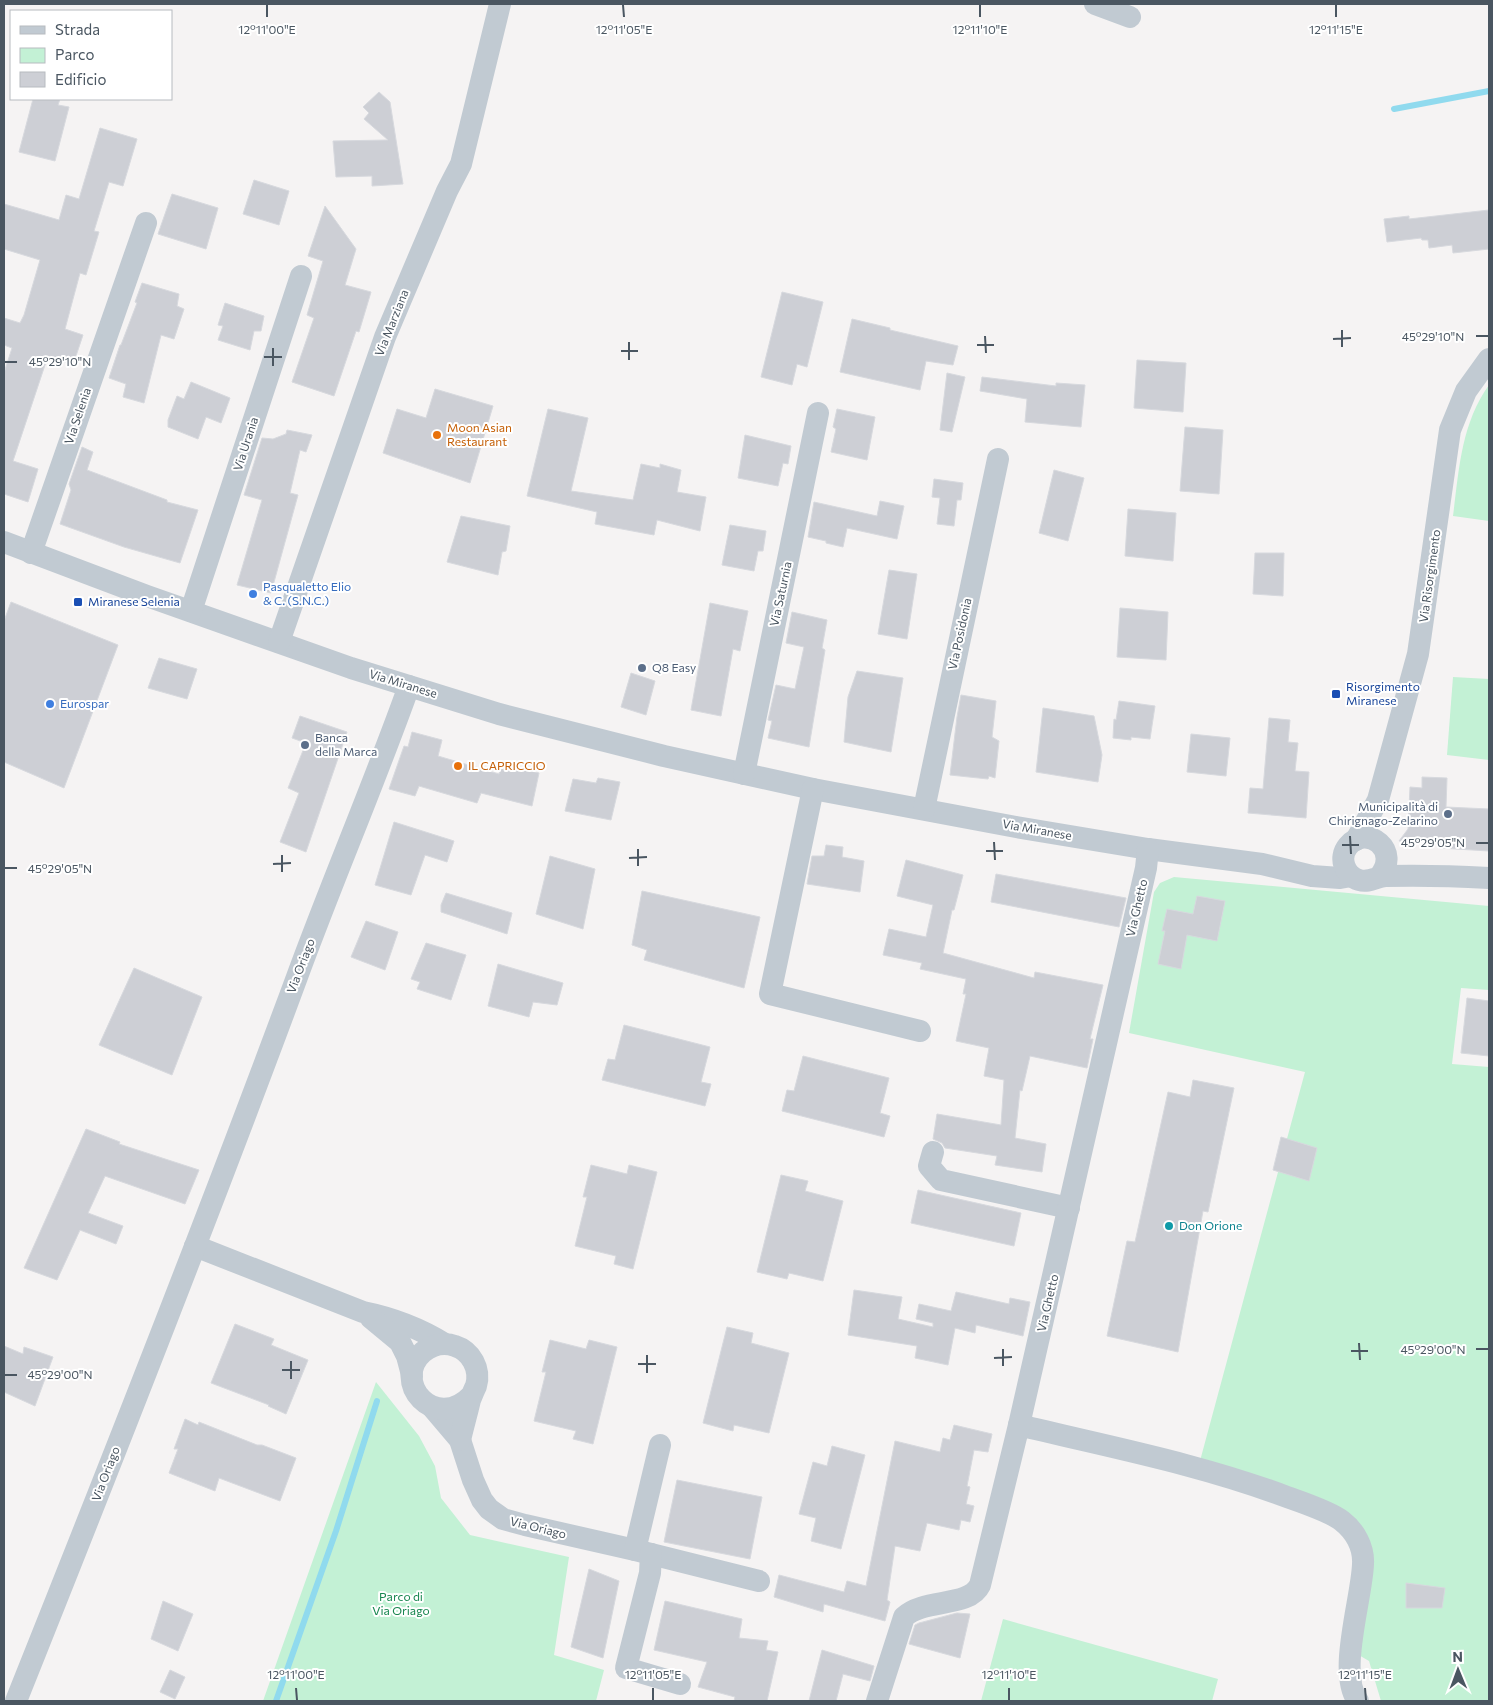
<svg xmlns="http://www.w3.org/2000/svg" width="1493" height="1705" font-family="Commissioner,sans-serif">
<rect width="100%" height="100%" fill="#f5f3f3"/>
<g fill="#c3f1d5">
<path d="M 1489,385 L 1489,521 L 1453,516 C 1459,470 1461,424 1489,385 Z"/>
<polygon points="1453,677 1489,679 1489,760 1447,755"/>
<polygon points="1174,877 1489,906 1489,990 1461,988 1452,1064 1489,1067 1489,1701 1381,1701 1369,1661 1357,1654 1363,1536 1197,1472 1305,1072 1129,1033 1154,892 1160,883"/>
<polygon points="376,1382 419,1436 435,1466 441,1498 470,1535 569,1557 554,1655 604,1670 596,1701 263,1701"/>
<polygon points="1003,1619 1218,1679 1212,1701 981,1701"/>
</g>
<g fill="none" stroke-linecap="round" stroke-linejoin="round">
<g stroke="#90daee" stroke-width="6">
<polyline points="1394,109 1489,91"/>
<polyline points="276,1701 336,1531 377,1401"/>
</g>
</g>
<g fill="#cdcfd5" stroke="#d7d9de">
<polygon points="379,92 390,102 403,184 372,186 372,176 336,177 333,141 388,140 364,119 369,113 363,107"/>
<polygon points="33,99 60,99 58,105 69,107 55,161 19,152"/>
<polygon points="100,128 137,139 123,186 109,182 94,231 99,232 86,275 80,273 65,329 83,335 73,365 48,356 13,461 38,469 28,502 4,494 4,373 12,348 4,345 4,318 20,323 24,315 40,260 4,249 4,204 59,220 66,195 79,199"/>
<polygon points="254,180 289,191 279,225 243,214"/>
<polygon points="172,194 218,208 206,249 158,234"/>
<polygon points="325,206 356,249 345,285 371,292 359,332 356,331 334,396 292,382 314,318 307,315 323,261 308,256"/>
<polygon points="1489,210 1489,249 1453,253 1452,245 1429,248 1428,240 1422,240 1421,238 1387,242 1384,219 1409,216 1409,219"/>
<polygon points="142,283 179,294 177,306 184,309 174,339 161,335 144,403 123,397 126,384 109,378 120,345 121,345 137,303 135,302"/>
<polygon points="782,292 823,302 807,367 797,364 792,385 761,377"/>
<polygon points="225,303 264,316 261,331 254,331 250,350 218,340 223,326 218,325"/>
<polygon points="852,319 890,328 890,330 958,346 953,365 926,361 920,390 840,372"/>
<polygon points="1137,360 1186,363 1183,412 1134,408"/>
<polygon points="947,373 965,377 952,432 940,430"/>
<polygon points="982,377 1056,386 1056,383 1085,385 1081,427 1025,422 1027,399 980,391"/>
<polygon points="191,382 230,398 221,423 206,417 198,439 168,427 168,420 177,396 184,399"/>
<polygon points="435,389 493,406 470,483 383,453 397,409 426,418"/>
<polygon points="548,409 588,418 571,491 633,500 641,464 660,468 660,464 681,470 677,492 706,497 700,531 657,520 654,535 595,524 597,512 527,496"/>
<polygon points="837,409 875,417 867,460 831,452 836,429 833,427"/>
<polygon points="1185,427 1223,430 1219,494 1180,491"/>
<polygon points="287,430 312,435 306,452 300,450 290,493 298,495 271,593 237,585 262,500 244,495 262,438 273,439 286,434"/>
<polygon points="745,435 791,446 788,464 783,463 778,486 738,478"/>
<polygon points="82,447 93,452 87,470 167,500 167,502 198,510 180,563 124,547 60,524 71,490 69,484"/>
<polygon points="1054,470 1084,478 1068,541 1039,533"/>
<polygon points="934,479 963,483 961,500 957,500 954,526 937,524 940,498 932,497"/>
<polygon points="880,501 904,506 897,539 847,528 843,547 826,543 826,541 808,537 814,502 877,516"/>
<polygon points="1128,509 1176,513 1173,561 1125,556"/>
<polygon points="461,516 510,526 506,551 502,552 498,575 447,562"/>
<polygon points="730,525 766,531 763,551 758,551 754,571 722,565"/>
<polygon points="1255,553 1284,553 1283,596 1253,594"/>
<polygon points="889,570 917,574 907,639 878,634"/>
<polygon points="11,602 118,645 64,788 4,762 4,621"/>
<polygon points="710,603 748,611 740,651 733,649 721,716 691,710"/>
<polygon points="1120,608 1168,612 1166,660 1117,657"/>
<polygon points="792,612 827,620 822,648 825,650 809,747 768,738 772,721 768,720 776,685 795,689 804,647 786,643"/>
<polygon points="159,658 197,669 187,699 148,688"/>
<polygon points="857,671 903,678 891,752 844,742 848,697"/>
<polygon points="631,673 655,681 646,715 621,707"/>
<polygon points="961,695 996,701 992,737 999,741 995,778 989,776 988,779 950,775 957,717"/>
<polygon points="1119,701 1155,706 1150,739 1131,737 1131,740 1113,738 1114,719 1116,720"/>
<polygon points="1043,708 1094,716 1102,755 1098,782 1036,772"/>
<polygon points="300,716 347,732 306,852 280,842 299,793 288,788 306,743 292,738"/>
<polygon points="1269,718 1290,720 1288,742 1298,743 1295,771 1309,772 1306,818 1248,813 1250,788 1263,789"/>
<polygon points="412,732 442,740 438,756 499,774 502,764 539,773 532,806 481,793 477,803 419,786 415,796 389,789 404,746 408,747"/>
<polygon points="1191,734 1230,738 1226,776 1187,772"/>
<polygon points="1422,777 1447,778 1446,807 1489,809 1489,851 1439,848 1436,844 1428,842 1399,841 1408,829 1410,787 1422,788"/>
<polygon points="598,778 620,782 611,820 565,811 573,779 596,783"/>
<polygon points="394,822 454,841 447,862 425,855 411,895 375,885"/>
<polygon points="826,845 843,847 842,857 864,861 860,892 807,884 812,856 824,856"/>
<polygon points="550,856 595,869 583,929 536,914"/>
<polygon points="906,860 963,875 954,910 952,910 943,953 1034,978 1035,972 1103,985 1090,1039 1093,1039 1087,1068 1030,1056 1022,1091 1020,1090 1015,1138 1046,1144 1042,1172 995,1165 997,1156 945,1148 942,1143 933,1139 937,1114 1001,1125 1004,1080 984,1076 989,1048 956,1041 966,994 963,994 966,979 920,969 922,963 883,955 889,929 926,937 933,905 897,896"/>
<polygon points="996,874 1126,898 1119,927 991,902"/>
<polygon points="642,891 760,917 744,988 644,960 647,950 632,945"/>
<polygon points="446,893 512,913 507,934 441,912 441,905"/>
<polygon points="1197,896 1225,901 1217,941 1187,935 1181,969 1158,964 1165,931 1162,931 1167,909 1193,914"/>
<polygon points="366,921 398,932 385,970 351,957"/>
<polygon points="426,943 466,955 451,1000 417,989 420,982 411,979"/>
<polygon points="498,964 563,983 557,1005 533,1002 529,1017 488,1006"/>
<polygon points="134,968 202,997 172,1075 99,1045"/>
<polygon points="1467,998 1489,1001 1489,1056 1461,1053"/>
<polygon points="624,1025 710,1047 701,1082 711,1084 705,1106 602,1080 608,1059 615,1060"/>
<polygon points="803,1056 889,1078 880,1113 890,1116 884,1137 782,1111 787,1090 794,1091"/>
<polygon points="1193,1080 1234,1088 1208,1212 1203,1211 1178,1352 1107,1336 1127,1241 1135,1242 1168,1092 1190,1097"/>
<polygon points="86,1129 120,1142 119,1144 199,1170 185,1204 105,1176 88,1213 123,1226 116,1244 80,1230 57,1280 24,1268"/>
<polygon points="1281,1137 1317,1148 1309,1181 1273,1170"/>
<polygon points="591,1165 627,1174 629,1165 657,1172 633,1269 614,1264 616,1256 575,1246 587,1197 583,1197"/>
<polygon points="781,1175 808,1181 805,1191 843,1201 823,1281 789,1273 787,1279 757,1272"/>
<polygon points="918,1190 1021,1213 1014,1246 911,1223"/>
<polygon points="854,1290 902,1297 898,1319 933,1327 933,1323 916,1319 919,1304 951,1311 956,1292 1009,1304 1010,1298 1030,1302 1023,1336 976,1325 975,1333 955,1328 948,1365 915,1358 917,1346 848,1335"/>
<polygon points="235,1324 274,1339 271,1345 308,1360 286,1414 268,1406 269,1405 211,1383"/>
<polygon points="727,1327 753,1333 751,1343 789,1353 769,1433 734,1425 733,1431 703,1423"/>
<polygon points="550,1340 586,1349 589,1340 617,1347 593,1444 573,1439 576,1431 534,1421 546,1372 542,1372"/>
<polygon points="4,1346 23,1354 24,1347 53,1357 35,1406 4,1392"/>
<polygon points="185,1419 198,1425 199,1422 257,1445 262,1445 296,1458 280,1501 219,1478 215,1491 169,1473 178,1449 174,1449"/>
<polygon points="954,1425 992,1434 988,1452 974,1450 967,1486 970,1487 966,1504 974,1506 970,1522 961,1520 959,1530 927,1523 920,1551 895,1546 887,1600 890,1602 885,1621 824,1604 823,1612 774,1597 779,1575 844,1592 847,1581 866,1586 895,1441 940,1452 943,1438 950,1440"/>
<polygon points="832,1446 865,1455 841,1549 811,1541 816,1518 799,1514 813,1462 827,1466"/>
<polygon points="677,1480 762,1497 750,1559 664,1542"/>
<polygon points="589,1569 619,1581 603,1658 571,1647"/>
<polygon points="1406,1583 1445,1588 1442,1608 1406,1608"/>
<polygon points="163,1601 193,1614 178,1651 151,1639"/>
<polygon points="665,1601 742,1619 739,1638 768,1641 766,1650 778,1652 767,1701 734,1701 735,1697 698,1687 707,1662 654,1650"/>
<polygon points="957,1613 970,1614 960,1658 909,1644 915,1625 919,1623"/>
<polygon points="822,1650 874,1666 870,1681 843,1674 836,1701 809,1701"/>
<polygon points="170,1670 185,1677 175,1699 160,1692"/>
</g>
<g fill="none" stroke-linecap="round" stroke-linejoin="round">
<g stroke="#c1cad2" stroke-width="22">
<polyline points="1095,4 1130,17"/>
<polyline points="4,542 147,596 351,668 499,714 664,756 813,789 1016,827 1148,849 1262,864 1312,876 1340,878 1351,876"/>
<polyline points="31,553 146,223"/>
<polyline points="191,611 301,276"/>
<polyline points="279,642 385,337 447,191 461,164 500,4"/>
<polyline points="744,774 818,413"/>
<polyline points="813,789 770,994 920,1031"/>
<polyline points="924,809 998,459"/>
<polyline points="1356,840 1378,800 1418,654 1450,430 1466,391 1489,359"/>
<path d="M 1379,877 C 1402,851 1367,823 1348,846 C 1338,858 1345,876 1359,880 C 1369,883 1376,877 1385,876 C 1420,875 1454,876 1489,878"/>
<polyline points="933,1152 929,1166 941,1180 1069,1208"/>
<path d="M 195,1246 L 363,1312 C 393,1318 419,1328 445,1344"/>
<polyline points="371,1318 400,1342 407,1356 412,1375"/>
<polyline points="432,1407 460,1440 473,1480 482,1500 489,1509 503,1519 525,1525 635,1550 759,1581"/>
<path d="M 1019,1425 C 1109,1447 1200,1464 1287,1497 C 1301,1502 1331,1512 1342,1521 C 1355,1531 1364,1547 1363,1564 C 1362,1598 1337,1674 1358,1701"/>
<path d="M 460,1440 C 463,1427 467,1413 470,1400 C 472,1395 474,1390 476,1386 C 481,1369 471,1351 455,1346 C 444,1342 432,1345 423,1352 C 390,1381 435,1434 472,1395"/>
<polyline points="635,1550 660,1445"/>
<polyline points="651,1554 650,1573 626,1668 680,1684"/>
<path d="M 16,1701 C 112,1461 207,1220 297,977 C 333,879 374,784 409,686"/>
<path d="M 877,1701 L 904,1617 C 924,1598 969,1608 980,1585 L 1019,1425 L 1146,868 L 1148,849"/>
</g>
</g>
<path fill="none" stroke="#4a5661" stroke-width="2" d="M 267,5 L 267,17M 623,5 L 624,17M 980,5 L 980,17M 1336,5 L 1336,17M 1342,330 L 1342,347M 985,336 L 986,353M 1476,336 L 1488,336M 1333,339 L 1351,338M 629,342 L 629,360M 977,345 L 994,345M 273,348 L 273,366M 621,351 L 638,351M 264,357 L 282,357M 5,362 L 17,362M 1350,836 L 1351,854M 994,842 L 995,860M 1476,843 L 1488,843M 1342,845 L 1359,845M 638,849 L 638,866M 986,851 L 1003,851M 282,855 L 282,872M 629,858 L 647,857M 273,864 L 291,863M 5,868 L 17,868M 1359,1343 L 1360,1360M 1003,1349 L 1003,1366M 1476,1349 L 1488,1349M 1351,1351 L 1368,1351M 647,1355 L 647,1373M 994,1358 L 1012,1357M 291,1361 L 291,1379M 638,1364 L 656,1364M 282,1370 L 300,1370M 5,1375 L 17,1375M 296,1688 L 297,1700M 653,1688 L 653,1700M 1009,1688 L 1009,1700M 1365,1688 L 1366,1700"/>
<g fill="#e8710a" stroke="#fff" stroke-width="2">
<circle cx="437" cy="435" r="5"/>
<circle cx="458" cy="766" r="5"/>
</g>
<g fill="#3f7fe0" stroke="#fff" stroke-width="2">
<circle cx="253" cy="594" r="5"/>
<circle cx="50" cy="704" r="5"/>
</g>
<g fill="#1a4fb4" stroke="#fff" stroke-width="2">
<rect x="73" y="597" width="10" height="10" rx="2.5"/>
<rect x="1331" y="689" width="10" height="10" rx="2.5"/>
</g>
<g fill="#5c6f8a" stroke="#fff" stroke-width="2">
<circle cx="642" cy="668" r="5"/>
<circle cx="305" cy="745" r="5"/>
<circle cx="1448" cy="814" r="5"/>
</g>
<circle fill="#0f9aa8" stroke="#fff" stroke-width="2" cx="1169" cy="1226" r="5"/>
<g text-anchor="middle" stroke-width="4" stroke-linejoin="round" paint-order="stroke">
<g font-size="12" fill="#4a5661" stroke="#fff">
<text transform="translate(392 323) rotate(-68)" y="4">Via Marziana</text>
<text transform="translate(78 416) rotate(-71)" y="4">Via Selenia</text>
<text transform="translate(246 444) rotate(-72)" y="4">Via Urania</text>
<text transform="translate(1430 576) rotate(-82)" y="4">Via Risorgimento</text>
<text transform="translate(781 594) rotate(-78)" y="4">Via Saturnia</text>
<text transform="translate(960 634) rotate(-78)" y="4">Via Posidonia</text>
<text transform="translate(403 684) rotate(17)" y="4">Via Miranese</text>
<text transform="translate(1037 830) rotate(10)" y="4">Via Miranese</text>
<text transform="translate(1137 908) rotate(-77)" y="4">Via Ghetto</text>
<text transform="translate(301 966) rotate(-69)" y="4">Via Oriago</text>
<text transform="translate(1048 1303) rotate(-77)" y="4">Via Ghetto</text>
<text transform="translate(106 1474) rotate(-69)" y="4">Via Oriago</text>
<text transform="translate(538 1528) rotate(14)" y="4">Via Oriago</text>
</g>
<g font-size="12" fill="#c56008" stroke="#fff" text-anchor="start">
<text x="447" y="432">Moon Asian<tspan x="447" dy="14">Restaurant</tspan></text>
<text x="468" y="770">IL CAPRICCIO</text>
</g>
<g font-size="12" fill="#366cbe" stroke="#fff" text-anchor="start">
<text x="263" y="591">Pasqualetto Elio<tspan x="263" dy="14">&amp; C. (S.N.C.)</tspan></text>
<text x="60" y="708">Eurospar</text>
</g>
<g font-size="12" fill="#164399" stroke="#fff" text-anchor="start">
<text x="88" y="606">Miranese Selenia</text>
<text x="1346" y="691">Risorgimento<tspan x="1346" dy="14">Miranese</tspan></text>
</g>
<g font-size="12" fill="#4e5e75" stroke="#fff" text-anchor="start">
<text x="652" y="672">Q8 Easy</text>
<text x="315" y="742">Banca<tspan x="315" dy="14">della Marca</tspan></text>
<text x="1438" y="811" text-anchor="end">Municipalità di<tspan x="1438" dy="14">Chirignago-Zelarino</tspan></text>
</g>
<g font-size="12" fill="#0d838f" stroke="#fff" text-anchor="start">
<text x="1179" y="1230">Don Orione</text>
</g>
<g font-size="12" fill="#17864f" stroke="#fff">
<text x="401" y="1601">Parco di<tspan x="401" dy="14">Via Oriago</tspan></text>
</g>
</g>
<g font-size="12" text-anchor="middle" fill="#4a5661" stroke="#fff" stroke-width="4" stroke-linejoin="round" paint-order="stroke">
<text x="267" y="34">12°11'00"E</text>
<text x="624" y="34">12°11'05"E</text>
<text x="980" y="34">12°11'10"E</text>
<text x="1336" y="34">12°11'15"E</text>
<text x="1433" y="341">45°29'10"N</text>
<text x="60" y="366">45°29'10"N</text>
<text x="1433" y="847">45°29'05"N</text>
<text x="60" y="873">45°29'05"N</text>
<text x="1433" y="1354">45°29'00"N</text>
<text x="60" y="1379">45°29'00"N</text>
<text x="296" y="1679">12°11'00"E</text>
<text x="653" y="1679">12°11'05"E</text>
<text x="1009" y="1679">12°11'10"E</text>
<text x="1365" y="1679">12°11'15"E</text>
</g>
<rect width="1493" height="1705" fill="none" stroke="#4a5661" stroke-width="10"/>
<rect x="10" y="10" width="162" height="90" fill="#ffffff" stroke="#b7bbc0"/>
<rect x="20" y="26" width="25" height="8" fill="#c1cad2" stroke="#b7bbc0"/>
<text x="55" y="35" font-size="15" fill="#4a5661">Strada</text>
<rect x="20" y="48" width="25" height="15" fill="#c3f1d5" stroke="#b7bbc0"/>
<text x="55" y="60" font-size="15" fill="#4a5661">Parco</text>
<rect x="20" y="72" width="25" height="15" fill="#cdcfd5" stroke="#b7bbc0"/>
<text x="55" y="85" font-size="15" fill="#4a5661">Edificio</text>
<g transform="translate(1458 1670) rotate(359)" stroke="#ffffff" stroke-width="4" paint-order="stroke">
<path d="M0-4L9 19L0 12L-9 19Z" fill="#4a5661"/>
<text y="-8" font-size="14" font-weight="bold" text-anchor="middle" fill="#4a5661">N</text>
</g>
</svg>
